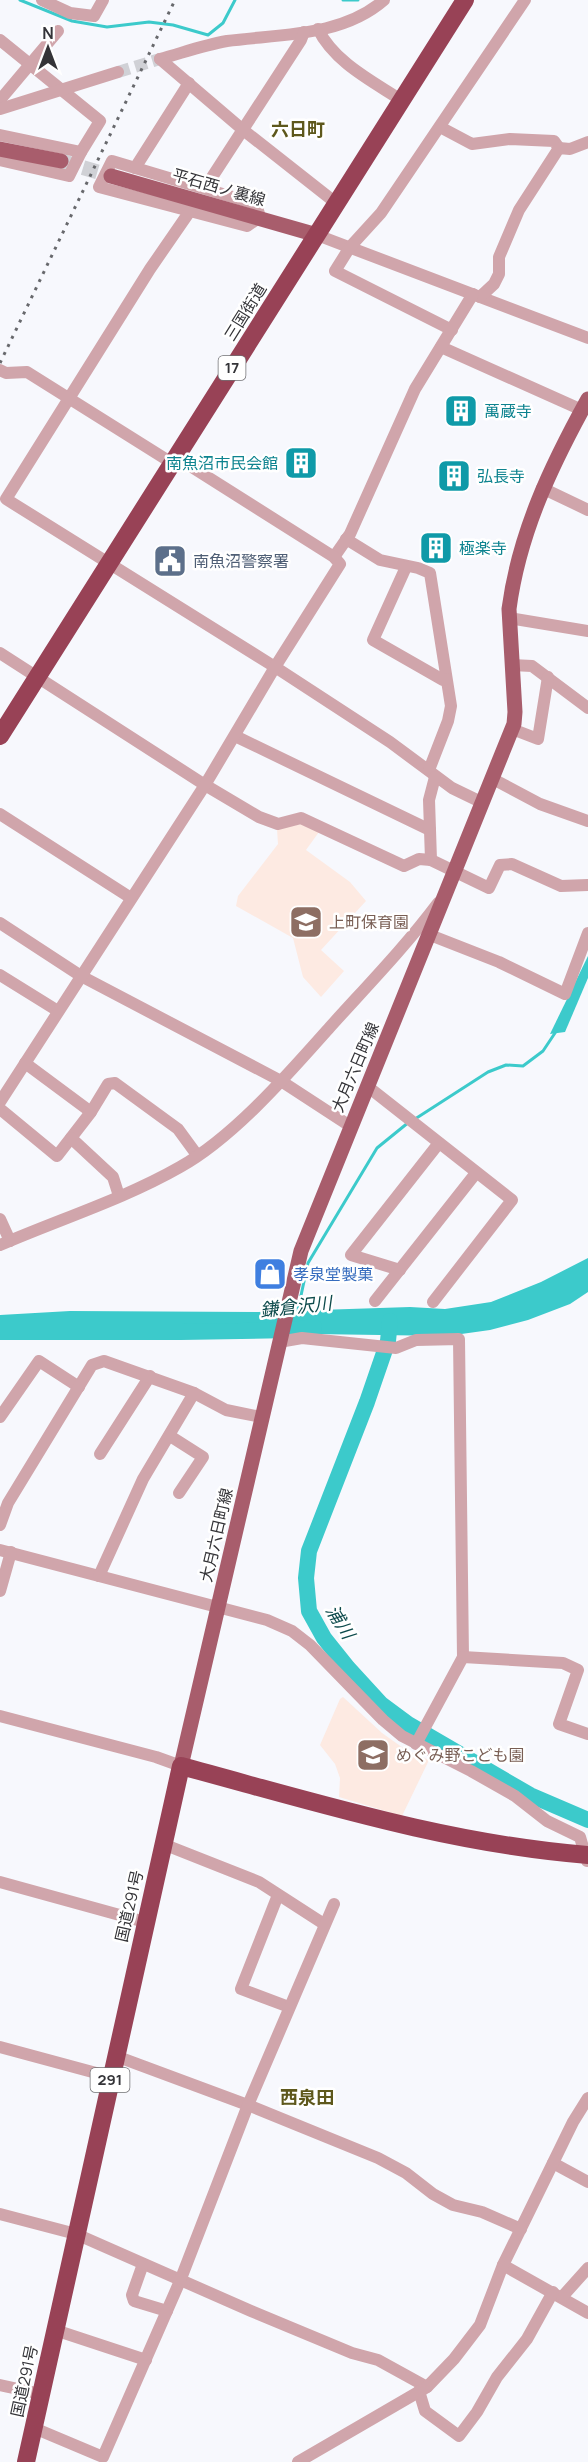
<svg xmlns="http://www.w3.org/2000/svg" width="588" height="2462" font-family="Manrope,'Noto Sans JP',sans-serif">
<rect width="100%" height="100%" fill="#f7f8fd"/>
<g fill="#fdeae2">
<polygon points="301,824 319,832 306,850 350,882 366,901 321,950 344,971 321,997 303,977 293,938 236,906 238,896 278,844 277,829"/>
<polygon points="343,1697 382,1733 406,1750 429,1760 402,1816 339,1797 340,1778 335,1764 320,1745 340,1699"/>
</g>
<g fill="#3ccacb">
<polygon points="588,956 588,978 565,1032 550,1034"/>
<polygon points="588,1258 588,1292 570,1304 528,1320 490,1330 447,1336 313,1334 260,1326 71,1328 0,1334 0,1315 70,1311 258,1312 410,1307 445,1309 491,1302 541,1282"/>
</g>
<g fill="none" stroke-linecap="round" stroke-linejoin="round">
<g stroke="#3ccacb" stroke-width="3">
<polyline points="20,0 72,21 107,27 149,22 173,25 208,35 223,23 235,0"/>
<polyline points="343,0 358,0"/>
<polyline points="415,1119 488,1072 506,1065 523,1066 543,1051 555,1033"/>
<polyline points="297,1314 308,1263 377,1148 409,1122"/>
</g>
<g stroke="#3ccacb" stroke-width="16">
<polyline points="390,1321 388,1341 367,1402 309,1551 306,1578 309,1611 324,1638 348,1668 381,1704 408,1724 530,1795 588,1820"/>
<polyline points="0,1332 181,1332 293,1330 314,1327"/>
</g>
<polyline stroke="#d0d1d6" stroke-width="12" stroke-dasharray="12 6" stroke-linecap="butt" points="118,72 160,59"/>
<polyline stroke="#d0d1d6" stroke-width="15" stroke-dasharray="15 8" stroke-linecap="butt" points="61,161 111,176"/>
<g stroke="#d0a5ab" stroke-width="12">
<polyline points="42,0 70,13 94,16 103,0"/>
<path d="M 318,29 C 334,62 372,81 401,100"/>
<polyline points="0,40 100,121 81,152"/>
<path d="M 160,59 C 182,53 204,45 227,41 C 279,34 342,37 384,0"/>
<polyline points="160,59 242,129 336,203"/>
<polyline points="0,100 58,31"/>
<polyline points="0,109 118,72"/>
<polyline points="440,127 472,144 510,139 554,141 559,148"/>
<polyline points="0,135 81,152 69,176 0,160"/>
<polygon points="112,161 256,204 260,217 247,226 99,187"/>
<polyline points="135,168 189,83"/>
<polyline points="205,188 301,40 304,32"/>
<polyline points="190,211 150,269 6,499 275,667 390,742 452,788 483,803"/>
<polyline points="317,235 588,338"/>
<polyline points="480,297 494,284 499,274 499,257 519,210 559,148 570,149 588,142"/>
<polyline points="452,330 335,271 350,247 381,213 525,0"/>
<polyline points="441,347 582,410"/>
<polyline points="0,370 6,373 27,372 172,463"/>
<polyline points="542,488 588,510"/>
<polyline points="346,539 380,560 418,568 430,573 451,706 448,721 429,770"/>
<polyline points="334,557 350,534 415,389 473,294"/>
<polyline points="406,567 373,640 443,680 446,679"/>
<polyline points="509,618 588,631"/>
<polyline points="0,653 205,785 259,817 278,824 301,818 404,866 419,859 431,860"/>
<polyline points="512,665 532,666 588,708"/>
<polyline points="512,729 538,739 548,677"/>
<polyline points="235,736 430,830 431,860 489,888 500,865 512,864 561,886 588,885"/>
<polyline points="493,779 540,804 588,821"/>
<polyline points="0,814 131,898"/>
<polyline points="430,830 429,800 435,777"/>
<polyline points="0,923 81,976 281,1081 350,1126"/>
<polyline points="430,935 499,962 565,994 588,933"/>
<polyline points="0,975 58,1011"/>
<polyline points="25,1063 91,1112"/>
<polyline points="367,1086 512,1200 433,1302"/>
<polyline points="0,1102 205,785 275,667 340,564 334,557 176,457"/>
<polyline points="0,1109 57,1156 91,1112 108,1084 115,1083 178,1129 197,1155"/>
<polyline points="71,1138 113,1177 119,1196"/>
<polyline points="0,1219 10,1241"/>
<path d="M 0,1245 C 60,1219 124,1199 180,1167 C 234,1137 289,1073 330,1027 C 367,986 405,947 438,903"/>
<polyline points="400,1270 351,1255 439,1143"/>
<polyline points="375,1301 476,1173"/>
<polyline points="279,1342 302,1338 396,1348 416,1340 459,1339 463,1657 416,1744"/>
<polyline points="0,1417 39,1361 79,1387"/>
<polyline points="170,1436 203,1457 179,1493"/>
<polyline points="100,1454 150,1376"/>
<polyline points="0,1525 8,1503 92,1365 104,1361 194,1393 226,1410 261,1417"/>
<polyline points="0,1550 267,1620 292,1631 310,1645 383,1720 402,1736 471,1771 515,1796 547,1821 580,1837 587,1861"/>
<polyline points="99,1576 143,1479 194,1393"/>
<polyline points="0,1591 11,1552"/>
<polyline points="463,1657 563,1663 578,1670 559,1724 588,1734"/>
<polyline points="0,1716 156,1757 181,1766"/>
<polyline points="163,1844 259,1882 324,1924"/>
<polyline points="0,1882 145,1922"/>
<polyline points="278,1895 241,1989 289,2007"/>
<polyline points="0,2047 111,2077"/>
<polyline points="116,2056 248,2105 378,2158 406,2173 433,2194 453,2205 482,2212 521,2229"/>
<polyline points="553,2163 588,2182"/>
<polyline points="0,2214 76,2234 251,2311 352,2353 378,2360 427,2387"/>
<polyline points="143,2264 132,2295 134,2301 167,2311"/>
<polyline points="503,2265 588,2313"/>
<polyline points="562,2297 588,2268"/>
<polyline points="55,2330 146,2360"/>
<polyline points="0,2385 41,2394"/>
<polyline points="419,2391 425,2411 459,2436 477,2412 497,2377 527,2339 553,2292"/>
<polyline points="34,2428 103,2457 180,2281 248,2105 334,1904"/>
<polyline points="298,2462 427,2387 454,2359 480,2325 503,2265 573,2122 588,2098"/>
</g>
<g stroke="#a85d6c" stroke-width="15">
<polyline points="0,149 61,161"/>
<polyline points="111,176 317,235"/>
<path d="M 181,1766 L 301,1251 L 514,724 L 515,712 L 509,609 C 519,533 551,466 588,399"/>
</g>
<g stroke="#984256" stroke-width="18">
<polyline points="0,736 465,0"/>
<path d="M 26,2462 L 181,1766 C 315,1802 448,1844 588,1855"/>
</g>
<polyline stroke="#67686c" stroke-width="3" stroke-dasharray="3 6" stroke-linecap="butt" points="0,363 175,0"/>
</g>
<defs>
<symbol id="building-square" viewBox="-11 -11 22 22"><rect x="-9" y="-9" width="18" height="18" rx="4" fill="#0f9aa8" stroke="#fff"/><path d="M-4-6H4V6H1V3H-1V6H-4ZM-2.5-4.3h1.7v1.8h-1.7ZM.8-4.3h1.7v1.8H.8ZM-2.5-1h1.7V.8h-1.7ZM.8-1h1.7V.8H.8Z" fill="#fff"/></symbol>
<symbol id="civic-square" viewBox="-11 -11 22 22"><rect x="-9" y="-9" width="18" height="18" rx="4" fill="#5c6f8a" stroke="#fff"/><path d="M-.6-6.5H3V-4.5H.6V-3L4-1V1h2V6H-6V1h2V-1L-.6-3ZM-1.2 2.5V6h2.4V2.5Z" fill="#fff"/></symbol>
<symbol id="school-square" viewBox="-11 -11 22 22"><rect x="-9" y="-9" width="18" height="18" rx="4" fill="#8d6e63" stroke="#fff"/><path d="M0-5L7-2L0 1L-7-2ZM-4 1L0 2.5L4 1V4Q0 6-4 4Z" fill="#fff"/></symbol>
<symbol id="shop-square" viewBox="-11 -11 22 22"><rect x="-9" y="-9" width="18" height="18" rx="4" fill="#3f7fe0" stroke="#fff"/><path d="M-5-2.5h2.3a2.7 3.5 0 0 1 5.4 0H5L5.5 6h-11ZM-1.5-2.5h3a1.5 2.3 0 0 0-3 0Z" fill="#fff"/></symbol>
</defs>
<g fill-rule="evenodd">
<use href="#building-square" x="442" y="392" width="38" height="38"/>
<use href="#building-square" x="282" y="444" width="38" height="38"/>
<use href="#building-square" x="435" y="457" width="38" height="38"/>
<use href="#building-square" x="417" y="529" width="38" height="38"/>
<use href="#civic-square" x="151" y="542" width="38" height="38"/>
<use href="#school-square" x="287" y="903" width="38" height="38"/>
<use href="#shop-square" x="251" y="1255" width="38" height="38"/>
<use href="#school-square" x="354" y="1736" width="38" height="38"/>
</g>
<g text-anchor="middle" stroke-width="5" stroke-linejoin="round" paint-order="stroke">
<g fill="#fff" stroke="#717174" stroke-width="1.5">
<rect x="218.5" y="356" width="27" height="24" rx="4.5"/>
<rect x="90.5" y="2068" width="39" height="24" rx="4.5"/>
</g>
<g font-size="15" font-weight="bold" fill="#343438">
<text x="232" y="373">17</text>
<text x="110" y="2085">291</text>
</g>
<g font-size="16" fill="#343438" stroke="#fff">
<text transform="translate(219 187) rotate(16)" y="6">平石西ノ裏線</text>
<text transform="translate(245 312) rotate(-58)" y="6">三国街道</text>
<text transform="translate(355 1067) rotate(-67)" y="6">大月六日町線</text>
<text transform="translate(216 1535) rotate(-77)" y="6">大月六日町線</text>
<text transform="translate(129 1906) rotate(-77)" y="6">国道291号</text>
<text transform="translate(24 2381) rotate(-78)" y="6">国道291号</text>
</g>
<g font-size="16" fill="#0d838f" stroke="#fff" text-anchor="start">
<text x="484" y="417">萬蔵寺</text>
<text x="278" y="469" text-anchor="end">南魚沼市民会館</text>
<text x="477" y="482">弘長寺</text>
<text x="459" y="554">極楽寺</text>
</g>
<g font-size="16" fill="#4e5e75" stroke="#fff" text-anchor="start">
<text x="193" y="567">南魚沼警察署</text>
</g>
<g font-size="16" fill="#785e54" stroke="#fff" text-anchor="start">
<text x="329" y="928">上町保育園</text>
<text x="396" y="1761">めぐみ野こども園</text>
</g>
<g font-size="16" fill="#366cbe" stroke="#fff" text-anchor="start">
<text x="293" y="1280">孝泉堂製菓</text>
</g>
<g font-size="18" font-weight="bold" fill="#5e581c" stroke="#fff">
<text x="298" y="136">六日町</text>
<text x="307" y="2104">西泉田</text>
</g>
<g font-size="18" font-style="italic" fill="#0e4b4c" stroke="#fff">
<text transform="translate(296 1307) rotate(-6)" y="6">鎌倉沢川</text>
<text transform="translate(340 1622) rotate(58)" y="6">浦川</text>
</g>
</g>
<g transform="translate(48 48)" stroke="#ffffff" stroke-width="4.5" paint-order="stroke">
<path d="M0-4.5L10 22L0 15L-10 22Z" fill="#343438"/>
<text y="-9" font-size="16" font-weight="bold" text-anchor="middle" fill="#343438">N</text>
</g>
</svg>
